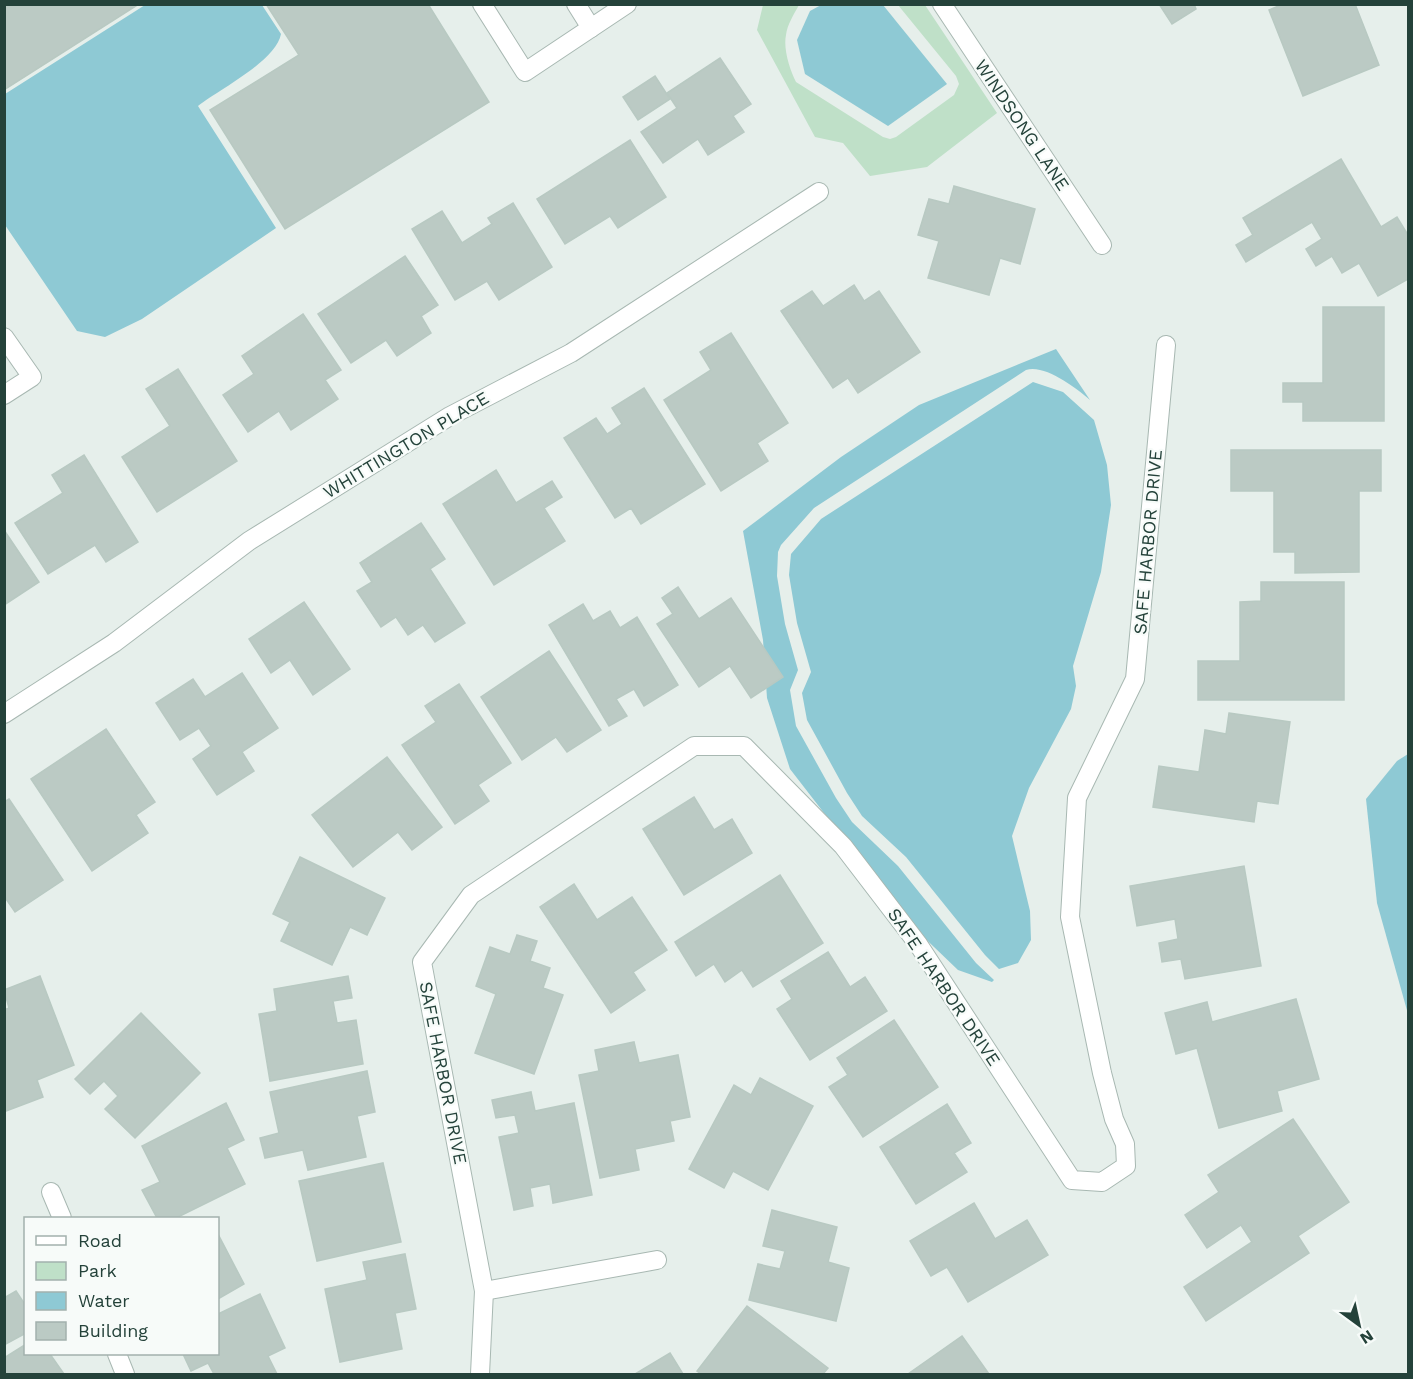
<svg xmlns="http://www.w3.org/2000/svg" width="1413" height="1379" font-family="'Work Sans',sans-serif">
<rect width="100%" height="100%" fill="#e6efeb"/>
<path fill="#bfe0c8" d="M 763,5 L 799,5 C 794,14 787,25 786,35 C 783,49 790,70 796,82 L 883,137 L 890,139 L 896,137 L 954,95 L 959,84 L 956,76 L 898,5 L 925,5 L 997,113 L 927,167 L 870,176 L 843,143 L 815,137 L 757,30 Z"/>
<g fill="#8ec9d4">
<path d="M 145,5 L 262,5 L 281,34 C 276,61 220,89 198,106 L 276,228 L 142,319 L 105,337 L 77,331 L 5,225 L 5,94 Z"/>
<polygon points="821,5 883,5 947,84 888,126 805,74 797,40 810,11"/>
<path d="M 1056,349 L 1090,400 C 1076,388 1045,364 1026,370 L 814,508 L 781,545 L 778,552 L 777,576 L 785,624 L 798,670 L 790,690 L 796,726 L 836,798 L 852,822 L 898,866 L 976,963 L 994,980 L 992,982 L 958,970 L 910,924 L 790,769 L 767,698 L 763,640 L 743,531 L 841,457 L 919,405 Z"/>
<polygon points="1033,382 1063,392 1094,420 1107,465 1111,505 1101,572 1073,666 1076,686 1071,709 1029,788 1012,836 1030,911 1031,940 1018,963 999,969 985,955 906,857 862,816 847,793 807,720 802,693 811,672 797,623 789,575 791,554 821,519"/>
<polygon points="1408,754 1408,1014 1377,903 1366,799 1397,761"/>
</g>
<g fill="#bbcac4" stroke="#b8c9c2" stroke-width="1.5">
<polygon points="4,4 139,4 4,90"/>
<polygon points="266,4 428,4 489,102 285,229 210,110 299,55"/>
<polygon points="1159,4 1194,4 1196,9 1172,24"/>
<polygon points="1283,4 1355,4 1379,65 1303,96 1269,10"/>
<polygon points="720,58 751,104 733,116 744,132 708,155 698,139 663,163 641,132 677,108 667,93"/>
<polygon points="655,76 670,99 638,120 623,97"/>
<polygon points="630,140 666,197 618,228 610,216 565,244 537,199"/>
<polygon points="1341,159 1381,227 1397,217 1408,235 1408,279 1378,296 1359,263 1342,273 1332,256 1316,266 1306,249 1322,239 1312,222 1246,262 1236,245 1253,235 1243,218"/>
<polygon points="954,186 1035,209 1020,264 1000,258 989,295 928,278 939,241 918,235 929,199 949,204"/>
<polygon points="513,203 552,267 499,300 487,281 455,300 412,229 442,211 462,243 492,224 488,218"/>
<polygon points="405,256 438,305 421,316 431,333 397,356 386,340 351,363 318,314"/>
<polygon points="854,285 864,301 879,291 920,352 858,393 848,378 833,388 781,311 812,291 823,306"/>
<polygon points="1323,307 1384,307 1384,421 1303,421 1303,402 1283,402 1283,383 1323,383"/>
<polygon points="303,314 341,370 325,380 338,399 291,430 279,411 248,432 223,395 254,374 242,356"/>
<polygon points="731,333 788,423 757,443 768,461 721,491 664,400 711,370 700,352"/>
<polygon points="178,369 237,461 157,512 122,457 170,426 146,389"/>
<polygon points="644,388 705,484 641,524 631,508 615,518 564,438 596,418 607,434 622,424 612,408"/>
<polygon points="1231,450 1381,450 1381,491 1359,491 1359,572 1295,573 1295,552 1274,552 1274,491 1231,491"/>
<polygon points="84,455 138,542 106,562 95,545 48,574 15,523 63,493 52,475"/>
<polygon points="496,470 516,503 552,481 562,497 544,508 565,541 494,585 443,504"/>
<polygon points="421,523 445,559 430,569 465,623 435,642 423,625 408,635 396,617 381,627 357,591 372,582 360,563"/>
<polygon points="4,530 39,582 4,605"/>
<polygon points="1261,582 1344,582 1344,700 1198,700 1198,661 1240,661 1240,602 1261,601"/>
<polygon points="678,587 699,619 731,598 783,677 751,698 730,666 699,687 657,624 673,614 662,598"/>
<polygon points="304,602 350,669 313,695 290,660 271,673 249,639"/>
<polygon points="583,604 593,621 610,611 620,628 637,617 678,685 644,706 634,689 616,699 627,716 609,726 549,625"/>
<polygon points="549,651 601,730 567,752 556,737 522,760 481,697"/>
<polygon points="242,673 278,728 242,752 254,771 217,795 193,759 211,746 199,728 180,740 156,703 193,679 205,697"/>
<polygon points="459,684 511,763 478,785 489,801 455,824 402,745 436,722 425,706"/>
<polygon points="1229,713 1290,722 1278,804 1257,801 1254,822 1153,807 1159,766 1199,772 1205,730 1226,734"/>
<polygon points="106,729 155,802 136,815 148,833 92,871 31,779"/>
<polygon points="387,757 442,827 412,850 398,832 353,867 312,815"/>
<polygon points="694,797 714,830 732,819 752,853 684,895 643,829"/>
<polygon points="9,799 63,880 15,912 4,896 4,802"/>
<polygon points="300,857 385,898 367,935 350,927 332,965 281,941 290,922 273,914"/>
<polygon points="1244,866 1261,966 1185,979 1181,959 1162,962 1159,943 1178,939 1175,919 1137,926 1130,886"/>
<polygon points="780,875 823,943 753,987 742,970 725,982 714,964 696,976 675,942"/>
<polygon points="574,884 597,920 632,897 667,950 633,972 645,990 611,1013 540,907"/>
<polygon points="517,935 537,941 530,961 550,968 543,988 563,995 534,1074 475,1053 496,994 476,986 490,947 510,954"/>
<polygon points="828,952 850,987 865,977 887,1011 810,1060 777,1009 792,999 781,981"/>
<polygon points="40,976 74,1065 37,1080 43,1097 6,1111 4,1107 4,1010 9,1008 4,990"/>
<polygon points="348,976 352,998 333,1001 337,1023 356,1020 363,1064 270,1081 259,1014 277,1011 274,989"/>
<polygon points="1296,999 1319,1079 1277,1091 1282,1111 1219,1128 1197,1048 1176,1054 1165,1013 1207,1002 1212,1022"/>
<polygon points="141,1013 200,1073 135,1138 105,1109 118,1096 104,1081 90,1094 75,1079"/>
<polygon points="894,1020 938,1087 863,1137 829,1087 848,1075 837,1058"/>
<polygon points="634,1042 639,1063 678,1055 690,1117 670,1121 674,1141 635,1149 639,1170 600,1178 579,1075 599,1071 595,1050"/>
<polygon points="367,1071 375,1112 357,1116 366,1157 308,1170 303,1150 265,1158 260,1138 279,1133 270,1092"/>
<polygon points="760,1078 813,1106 768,1190 733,1171 724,1188 689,1169 734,1085 751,1095"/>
<polygon points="531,1092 535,1111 574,1103 592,1195 553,1203 550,1184 530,1188 533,1206 514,1210 499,1137 519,1133 515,1115 496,1118 492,1100"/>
<polygon points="226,1103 244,1140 227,1148 245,1184 176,1218 157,1218 142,1190 160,1182 142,1146"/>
<polygon points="947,1104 971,1143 954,1153 967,1172 916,1204 880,1147"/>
<polygon points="1293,1119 1349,1202 1298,1236 1309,1253 1206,1321 1184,1287 1252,1242 1241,1225 1207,1248 1185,1215 1219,1192 1208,1175"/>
<polygon points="383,1163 401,1242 317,1261 299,1181"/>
<polygon points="974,1203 995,1239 1027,1220 1048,1255 968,1302 947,1267 931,1276 910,1241"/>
<polygon points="772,1210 837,1227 828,1262 849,1268 836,1321 749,1300 758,1264 780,1269 785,1251 763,1246"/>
<polygon points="218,1234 244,1284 218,1299"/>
<polygon points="405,1254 416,1309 395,1313 402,1349 340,1362 325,1289 367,1280 363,1262"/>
<polygon points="16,1291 26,1306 26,1333 4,1345 4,1298"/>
<polygon points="260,1294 285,1348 268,1356 277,1374 214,1374 208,1363 191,1371 183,1354 218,1354 218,1314"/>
<polygon points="747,1306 828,1368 823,1374 701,1374 697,1371"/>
<polygon points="962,1336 989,1374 908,1374"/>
<polygon points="26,1344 26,1354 50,1354 64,1374 4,1374 4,1358"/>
<polygon points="670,1353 683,1374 635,1374"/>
</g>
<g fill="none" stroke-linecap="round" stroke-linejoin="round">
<defs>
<g id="minor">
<polyline points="482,4 525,72 627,4"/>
<polyline points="576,4 591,28"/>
<polyline points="942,4 1102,245"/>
<polyline points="4,337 32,377 4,395"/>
<polyline points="4,714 114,643 249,541 450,416 571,353 819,192"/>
<polyline points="51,1192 62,1218"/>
<polyline points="484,1291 657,1260"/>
<polyline points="117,1354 125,1374"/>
<polyline points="480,1374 484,1291 422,962 471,895 694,746 744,746 843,846 918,944 1072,1180 1102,1182 1126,1166 1125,1144 1114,1119 1102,1073 1070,917 1077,798 1135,679 1166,345"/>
</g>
</defs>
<use href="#minor" stroke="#a8b8b2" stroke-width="20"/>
<use href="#minor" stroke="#fff" stroke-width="18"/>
</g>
<g text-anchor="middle" stroke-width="4.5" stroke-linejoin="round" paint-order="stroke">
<g font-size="18" fill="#24423a" stroke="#f7fbf9">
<text transform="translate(1022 125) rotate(56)" y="6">WINDSONG LANE</text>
<text transform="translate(406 445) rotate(-31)" y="6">WHITTINGTON PLACE</text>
<text transform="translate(1148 542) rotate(-85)" y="6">SAFE HARBOR DRIVE</text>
<text transform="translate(944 987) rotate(56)" y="6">SAFE HARBOR DRIVE</text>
<text transform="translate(443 1073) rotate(79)" y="6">SAFE HARBOR DRIVE</text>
</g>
</g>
<rect width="1413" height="1379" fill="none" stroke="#24423a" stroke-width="12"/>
<rect x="24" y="1217" width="195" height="138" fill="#f7fbf9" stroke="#a3b1ad" stroke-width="1.5"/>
<rect x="36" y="1236" width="30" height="9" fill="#ffffff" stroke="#a3b1ad" stroke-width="1.5"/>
<text x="78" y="1247" font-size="18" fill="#24423a">Road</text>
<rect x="36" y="1262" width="30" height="18" fill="#bfe0c8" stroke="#a3b1ad" stroke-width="1.5"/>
<text x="78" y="1277" font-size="18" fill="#24423a">Park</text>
<rect x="36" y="1292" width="30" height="18" fill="#8ec9d4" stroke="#a3b1ad" stroke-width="1.5"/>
<text x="78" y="1307" font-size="18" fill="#24423a">Water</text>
<rect x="36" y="1322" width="30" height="18" fill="#bbcac4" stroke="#a3b1ad" stroke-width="1.5"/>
<text x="78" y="1337" font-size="18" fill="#24423a">Building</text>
<g transform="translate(1359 1325) rotate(147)" stroke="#f7fbf9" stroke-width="4.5" paint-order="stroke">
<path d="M0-4.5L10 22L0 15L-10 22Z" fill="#24423a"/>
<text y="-9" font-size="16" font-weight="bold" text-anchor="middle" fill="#24423a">N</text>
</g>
</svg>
